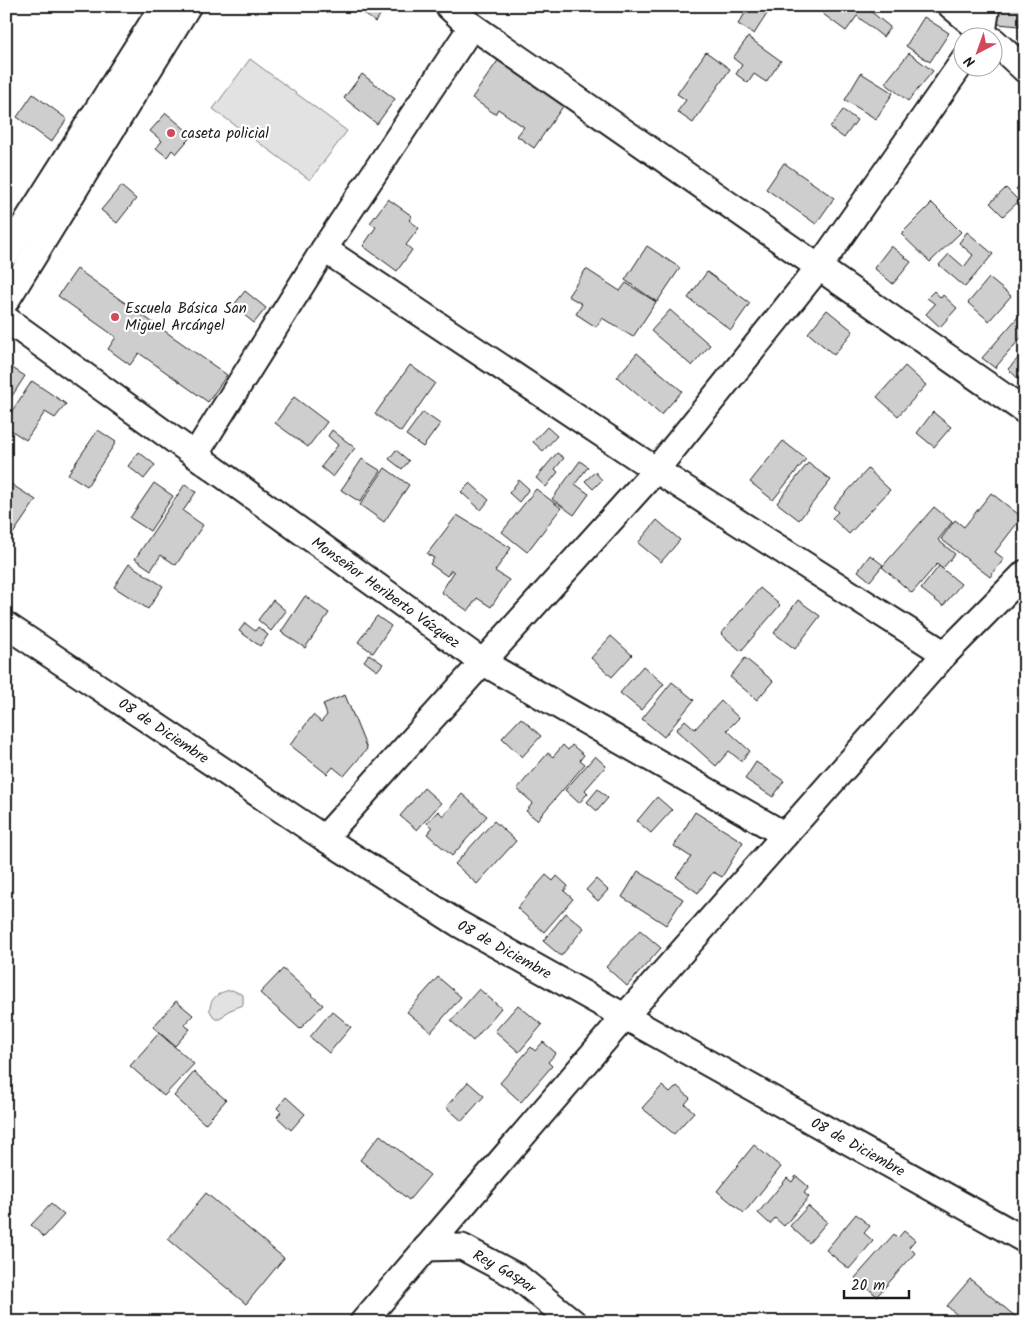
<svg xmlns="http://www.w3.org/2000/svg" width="1031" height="1328" font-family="Kalam,sans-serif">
<rect width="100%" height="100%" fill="#fff"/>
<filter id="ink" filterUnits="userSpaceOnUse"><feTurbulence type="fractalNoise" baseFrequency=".02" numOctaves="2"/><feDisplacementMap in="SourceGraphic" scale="10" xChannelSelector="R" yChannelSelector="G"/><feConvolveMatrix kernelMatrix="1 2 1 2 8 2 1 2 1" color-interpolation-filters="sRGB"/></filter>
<g filter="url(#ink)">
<g fill="#e2e2e2" stroke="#7f7f7f">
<polygon points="250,59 347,131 310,180 213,109"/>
<path d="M 232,990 L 243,995 L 243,1005 L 228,1011 L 220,1019 L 215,1019 L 210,1011 C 209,998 220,991 232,990 Z"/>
</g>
<g fill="#cecece" stroke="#1c1c1c">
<polygon points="354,6 387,6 375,22"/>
<polygon points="750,6 772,6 754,34 738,24"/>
<polygon points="829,6 864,6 890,27 883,37 857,16 846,31 823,14"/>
<polygon points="1000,6 1022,6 1020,26 998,24"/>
<polygon points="924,17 949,33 930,62 906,46"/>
<polygon points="748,37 781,61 766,82 754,74 748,83 736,74 742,65 733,58"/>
<polygon points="706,52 730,69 693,123 677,112 686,100 677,94"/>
<polygon points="909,53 933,71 908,101 885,83"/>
<polygon points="499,59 564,105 534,148 517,136 524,127 498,109 495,114 472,98"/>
<polygon points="861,73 893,93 876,119 845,100"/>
<polygon points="362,74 395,99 377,124 344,98"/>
<polygon points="33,94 67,119 51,142 17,117"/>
<polygon points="843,110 857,120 844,138 830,128"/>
<polygon points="166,113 192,135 176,154 172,150 167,157 156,148 162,141 150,131"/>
<polygon points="784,163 834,198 816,224 766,189"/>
<polygon points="1025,179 1025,196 1016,189"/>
<polygon points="121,186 136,199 117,223 101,210"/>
<polygon points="1006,188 1019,201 1003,216 990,203"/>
<polygon points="388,199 412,216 409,220 419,228 406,245 412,250 397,271 363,246 376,227 370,223"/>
<polygon points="932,203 961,232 930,262 901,234"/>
<polygon points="967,232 993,254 965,287 939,265 949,254 964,267 973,255 959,243"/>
<polygon points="647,246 680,268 657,302 625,280"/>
<polygon points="891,246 911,262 893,284 874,268"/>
<polygon points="77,269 227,375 208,402 139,353 130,365 108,349 116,337 58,296"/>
<polygon points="586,269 620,291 626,283 656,302 633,337 602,318 596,327 576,314 582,304 568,296"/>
<polygon points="707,272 750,303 731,330 688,298"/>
<polygon points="989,278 1011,296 989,321 968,303"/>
<polygon points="245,291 266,308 254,323 233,306"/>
<polygon points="934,291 941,298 943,295 957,308 940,327 926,314 935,304 927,298"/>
<polygon points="1025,309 1025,333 995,368 982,358"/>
<polygon points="670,310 710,345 692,366 651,331"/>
<polygon points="827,310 853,331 834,355 808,333"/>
<polygon points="1025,351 1025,385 1008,369"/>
<polygon points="637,353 682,391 661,415 617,377"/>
<polygon points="6,364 25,376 10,399 6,397"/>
<polygon points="410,365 435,383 401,432 375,414"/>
<polygon points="905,366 926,385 898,416 877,397"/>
<polygon points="32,381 66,404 55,418 45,412 26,440 6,427 6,420"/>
<polygon points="294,397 327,422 308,447 275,423"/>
<polygon points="423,412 440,424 423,447 406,435"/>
<polygon points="933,412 951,427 934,447 917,433"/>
<polygon points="547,427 557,436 543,451 533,442"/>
<polygon points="98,430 116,442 87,486 68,474"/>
<polygon points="332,430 355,448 333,477 321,467 338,445 328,436"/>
<polygon points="783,441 806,459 773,500 750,482"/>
<polygon points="396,450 409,461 402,469 389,459"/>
<polygon points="139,452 155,465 144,479 128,466"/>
<polygon points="557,453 564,458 555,469 558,472 546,487 536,478"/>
<polygon points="362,459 381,471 360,502 341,490"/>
<polygon points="580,461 588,467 575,484 589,494 574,515 552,499"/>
<polygon points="808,463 831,480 799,520 777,503"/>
<polygon points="385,468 409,485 384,522 360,505"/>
<polygon points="868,469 890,490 849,534 832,518 838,512 833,507"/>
<polygon points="595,472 602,480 593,489 585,481"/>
<polygon points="519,480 529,489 519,502 509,493"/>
<polygon points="6,481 36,500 6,544"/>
<polygon points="154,483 173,496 150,531 130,518"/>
<polygon points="470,483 489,500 481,510 461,492"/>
<polygon points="185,484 196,492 183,511 203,525 176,565 161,555 151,570 135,559"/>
<polygon points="536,489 561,508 527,552 502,532"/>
<polygon points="991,493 1022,517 995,552 1004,559 990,577 941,539 955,520 964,527"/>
<polygon points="934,507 952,522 938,540 955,554 942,569 937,564 912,593 882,567"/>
<polygon points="457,515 511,548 495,571 509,580 491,607 477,598 468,611 441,592 454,572 451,570 447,576 430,564 434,558 427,554"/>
<polygon points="657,520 680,540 661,562 638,543"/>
<polygon points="870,555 883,565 870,581 858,571"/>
<polygon points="129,564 163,586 148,609 114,587"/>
<polygon points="939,566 961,584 943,606 921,589"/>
<polygon points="760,588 780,605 741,651 721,634"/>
<polygon points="305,596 329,613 305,648 281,632"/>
<polygon points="273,600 286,611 271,631 258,620"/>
<polygon points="798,600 820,616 795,649 774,633"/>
<polygon points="377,616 391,626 373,653 358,642"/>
<polygon points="245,623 255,631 258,627 268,635 260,646 239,631"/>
<polygon points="611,636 632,655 612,677 591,658"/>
<polygon points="369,654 383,664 377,671 364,661"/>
<polygon points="745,658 773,681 757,700 730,677"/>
<polygon points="643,666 664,684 641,710 620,693"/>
<polygon points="672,682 694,700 664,737 642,719"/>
<polygon points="345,695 367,749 344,776 333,767 327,774 290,745 313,715 321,722 327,715 323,704"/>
<polygon points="721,701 739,718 727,730 750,751 741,761 729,751 716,766 676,730 685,720 695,729"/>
<polygon points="521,718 541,736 522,757 502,738"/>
<polygon points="563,745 568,750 572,745 584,755 580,760 585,764 537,820 526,811 533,803 517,789 548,753 553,757"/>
<polygon points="595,756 606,766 585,790 588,793 579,803 565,790"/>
<polygon points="756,762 784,781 773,797 745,779"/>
<polygon points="424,788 441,803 417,830 400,816"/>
<polygon points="598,789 608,798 597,811 587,802"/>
<polygon points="462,794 487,816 452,856 427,834 432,828 427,823 438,811 443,816"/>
<polygon points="657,797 672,810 651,833 637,821"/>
<polygon points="695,812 743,842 722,877 713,872 698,893 676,877 691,857 674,846"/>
<polygon points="494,821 516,841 477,884 455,864"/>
<polygon points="638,871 683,899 666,925 622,897"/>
<polygon points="546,875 553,881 557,876 568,886 564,891 573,899 544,932 517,908"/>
<polygon points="596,879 608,890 598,901 586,890"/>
<polygon points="566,913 584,928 561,956 543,941"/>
<polygon points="640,930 661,948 627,986 606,967"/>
<polygon points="283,969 323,1005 300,1029 260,993"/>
<polygon points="438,977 461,997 431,1032 407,1012"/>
<polygon points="479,989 501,1008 473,1041 451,1021"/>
<polygon points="176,1001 193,1015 184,1025 190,1029 175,1046 153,1027"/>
<polygon points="518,1005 542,1025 519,1052 495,1031"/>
<polygon points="332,1011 351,1027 329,1053 310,1037"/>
<polygon points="159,1033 194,1064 164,1096 130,1066"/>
<polygon points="543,1042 556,1053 548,1062 552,1066 521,1102 500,1083 531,1047 535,1051"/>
<polygon points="194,1072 226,1100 205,1124 174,1096"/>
<polygon points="468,1082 484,1096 462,1121 446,1107"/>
<polygon points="662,1086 670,1093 677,1086 690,1098 685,1104 694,1112 674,1134 642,1108"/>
<polygon points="286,1097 305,1114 291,1130 277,1117 281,1112 277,1108"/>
<polygon points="380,1135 430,1175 409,1200 360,1160"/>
<polygon points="754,1145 781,1167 744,1213 717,1191"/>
<polygon points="796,1176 809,1187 804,1193 809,1197 784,1226 775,1218 770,1224 758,1213 787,1178 792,1182"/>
<polygon points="206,1193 284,1258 246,1304 168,1239"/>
<polygon points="51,1204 64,1215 44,1237 31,1225"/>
<polygon points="808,1206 827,1222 809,1243 790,1226"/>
<polygon points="856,1214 870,1226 864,1233 873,1241 849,1269 826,1250"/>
<polygon points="904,1231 915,1240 909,1247 915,1253 877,1296 855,1278 894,1234 898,1238"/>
<polygon points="970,1279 1022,1322 965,1322 947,1306"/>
</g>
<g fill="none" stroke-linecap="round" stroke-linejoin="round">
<defs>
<g id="minor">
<polyline points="448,6 461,18 1025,411"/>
<polyline points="951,6 989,38"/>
<polyline points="979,38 983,32 987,6"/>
<polyline points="994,41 1025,70"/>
<polyline points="324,249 656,470 945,654"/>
<polyline points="6,254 163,6"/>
<polyline points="6,301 188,6"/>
<path id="s1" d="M 6,319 L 484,663 L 785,835"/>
<polyline points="195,455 324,249 472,26"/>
<path id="s2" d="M 6,625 L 324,838 L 459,924 L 1025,1240"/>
<polyline points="324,838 656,470 819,267 964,60"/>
<path id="s3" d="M 426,1248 L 462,1247 L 518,1277 L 573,1322"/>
<polyline points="363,1322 626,1015 945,654 1025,573"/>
</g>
</defs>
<use href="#minor" stroke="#1c1c1c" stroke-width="29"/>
<use href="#minor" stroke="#fff" stroke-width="25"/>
</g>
</g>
<g fill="#d1495b" stroke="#fff" stroke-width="2">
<circle cx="171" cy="133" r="5"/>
<circle cx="115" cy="317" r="5"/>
</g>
<g text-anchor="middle" stroke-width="4.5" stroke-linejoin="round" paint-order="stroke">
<g font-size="15" fill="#1c1c1c" stroke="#fff" text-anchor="start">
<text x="181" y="138">caseta policial</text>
<text x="125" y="313">Escuela Básica San<tspan x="125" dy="17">Miguel Arcángel</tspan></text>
</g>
<g font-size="15" fill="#1c1c1c" stroke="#fff">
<text dy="5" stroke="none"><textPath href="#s1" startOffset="468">Monseñor Heriberto Vázquez</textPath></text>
<text dy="5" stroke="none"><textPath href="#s2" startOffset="190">08 de Diciembre</textPath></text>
<text dy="5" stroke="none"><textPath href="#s2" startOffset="595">08 de Diciembre</textPath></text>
<text dy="5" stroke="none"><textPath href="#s2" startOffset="1000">08 de Diciembre</textPath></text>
<text dy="5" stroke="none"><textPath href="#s3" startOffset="85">Rey Gaspar</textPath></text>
</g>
</g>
<rect width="1031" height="1328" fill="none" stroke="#fff" stroke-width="25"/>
<rect x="12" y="12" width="1006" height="1303" fill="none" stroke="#1c1c1c" stroke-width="2" filter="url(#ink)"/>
<g transform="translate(978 52) rotate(221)"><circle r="24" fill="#ffffff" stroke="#a4a4a4"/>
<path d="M0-4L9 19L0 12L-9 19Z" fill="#d1495b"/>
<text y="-8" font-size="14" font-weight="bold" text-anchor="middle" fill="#1c1c1c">N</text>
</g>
<path d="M844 1290v8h65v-8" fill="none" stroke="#1c1c1c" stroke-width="2.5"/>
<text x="851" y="1290" font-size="15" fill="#1c1c1c" stroke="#ffffff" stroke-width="4" paint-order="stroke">20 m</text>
</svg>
